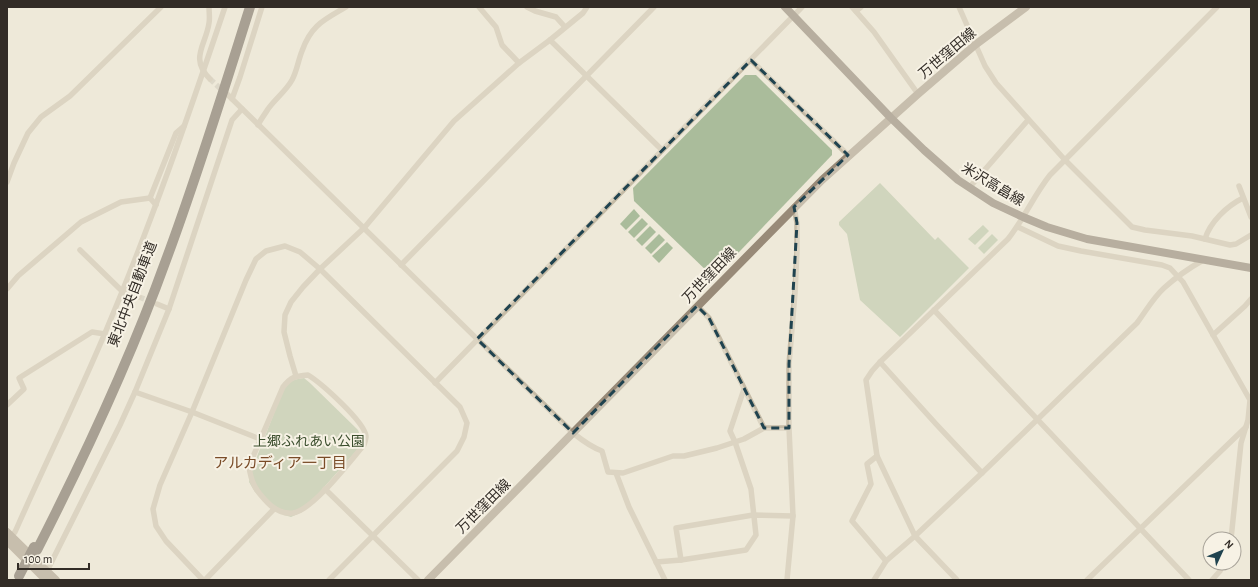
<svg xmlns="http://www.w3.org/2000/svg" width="1258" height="587" font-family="'Alegreya Sans','Noto Sans JP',sans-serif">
<rect width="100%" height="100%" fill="#eee9d9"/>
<g fill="#aabc9b">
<polygon points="745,75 756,75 832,150 832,155 718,274 711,275 634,201 633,188"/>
<polygon points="880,183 935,240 938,237 969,268 900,337 860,300 847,234 839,225 839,222"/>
<polygon points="634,209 640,216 626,230 620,224"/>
<polygon points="642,218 648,224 634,238 628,232"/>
<polygon points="983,225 989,231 975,245 968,239"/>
<polygon points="650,226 656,232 642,246 636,240"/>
<polygon points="659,234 665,240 651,254 645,248"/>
<polygon points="992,234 998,240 984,254 978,248"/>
<polygon points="667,242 673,248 659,263 652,256"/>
<path d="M 304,378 L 310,383 L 358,430 C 361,437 362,442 358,449 L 302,512 L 291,517 L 284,515 L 255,492 L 249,482 L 252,469 L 284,388 C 290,381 294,379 304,378 Z"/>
</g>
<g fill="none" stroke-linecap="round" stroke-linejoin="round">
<g stroke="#c8c3b5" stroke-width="5.5" stroke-dasharray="5.5 3" stroke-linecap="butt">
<polyline points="210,79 224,92"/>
<polyline points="139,297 153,302"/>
</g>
<g stroke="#c5bba6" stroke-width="5.5">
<path d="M 209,7 C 209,12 210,18 209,23 C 206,45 189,58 210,79"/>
<polyline points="479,7 496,27 502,45 519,63"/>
<polyline points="527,7 535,11 556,17 565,27"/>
<polyline points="852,7 874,32 918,94"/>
<polyline points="959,7 985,66 996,83 1065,160 1132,227 1145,230 1192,236 1230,245 1236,244 1251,235"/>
<polyline points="856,11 861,7"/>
<polyline points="550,40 662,150"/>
<polyline points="751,60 848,155"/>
<path d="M 227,94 L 573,433 C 583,441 591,447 602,451 L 608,472 L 623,473 L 673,456 L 684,456 L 717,448 L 744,439 L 764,428 L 789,428"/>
<polyline points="232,99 240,77 262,7"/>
<path d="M 258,125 C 261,119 265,114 268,109 C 275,99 286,91 292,80 C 297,71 298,61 302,51 C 311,25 324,20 346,7"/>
<polyline points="7,182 14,163 28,133 41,117 70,96 161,7"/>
<polyline points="1239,186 1251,217"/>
<polyline points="969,188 1028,120"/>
<polyline points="150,198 176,133 184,126"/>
<polyline points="1018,227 1058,246 1081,251 1162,265 1170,268 1183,282 1250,400 1248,420 1241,443 1231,539"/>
<path d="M 1205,239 C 1210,222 1227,206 1243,198"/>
<polyline points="80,250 122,291 139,297"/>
<polyline points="401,265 654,7"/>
<polyline points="7,289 18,276 81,222 121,202 150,198 156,205"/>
<polyline points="157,304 169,309"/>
<polyline points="697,306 709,318 764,428"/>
<polyline points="934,310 1189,580"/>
<polyline points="1213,335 1245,306 1251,299"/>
<polyline points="880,362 936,424 982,473"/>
<path d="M 308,375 C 321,383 364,421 366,436 C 366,439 365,442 364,445 C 350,461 313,510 293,513 C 283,514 275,510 268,503 C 256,491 251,483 249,466 L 283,387 C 291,377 295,376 308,375 Z"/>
<polyline points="296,376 290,356 284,332 285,315 291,302 303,287 320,269 364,228 454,121 519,63 550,40 583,13 587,7"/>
<polyline points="435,383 802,7"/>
<polyline points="135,392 192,412 260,439"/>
<polyline points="7,405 24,389 19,378 92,332 105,334"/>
<polyline points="877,456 867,464 871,484 852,521 886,561"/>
<polyline points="616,473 629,507 665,580"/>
<polyline points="325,489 418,580"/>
<path d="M 11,536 L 15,532 L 19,523 C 47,460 78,397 105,333 C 150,227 188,117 225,7"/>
<polyline points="681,560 676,528 753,515 793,516"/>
<polyline points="656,562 681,560 746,550 756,535 751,489 735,442 730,431 744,389"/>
<polyline points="47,571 120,425 135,392 169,309 232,120 242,109"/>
<polyline points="203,580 166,541 156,526 153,509 160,485 192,412 246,280 256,259 266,251 285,246 300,252 320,269 460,407 467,423 464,437 457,451 329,580"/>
<polyline points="205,580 274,509"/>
<polyline points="787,580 793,516 789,428 789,364 795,293 797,251 797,223 794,207"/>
<path d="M 874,580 L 886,561 L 915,536 L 982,473 L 1137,323 C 1146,311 1153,298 1164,288 C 1176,277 1191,267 1205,259"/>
<path d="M 957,580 L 915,536 L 877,456 L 866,380 L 872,371 L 880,362 L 1008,239 C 1024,219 1034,195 1050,175 L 1217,7"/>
<polyline points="1087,580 1246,427"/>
<polyline points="1212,580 1220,571 1223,563"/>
</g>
<g stroke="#988a78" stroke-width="8">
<polyline points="7,532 56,580"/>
<polyline points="7,541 46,580"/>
<polyline points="428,580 822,180 918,94 975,45 1026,7"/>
</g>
<polyline stroke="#736759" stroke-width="8" points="785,7 891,118 924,150 958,180 993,203 1023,217 1047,227 1087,239 1251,268"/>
<path stroke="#52483e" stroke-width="10" d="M 37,550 C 85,456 130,360 166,260 C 197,177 223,92 250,7"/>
<polyline stroke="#52483e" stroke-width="10" points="19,576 34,547"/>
</g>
<path d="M0 0H1258V587H0ZM 751,60 L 848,155 L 794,207 L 797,223 L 789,364 L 789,428 L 764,428 L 709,318 L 697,306 L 573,433 L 477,339 Z" fill="#eee9d9" fill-opacity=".55" fill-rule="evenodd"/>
<path fill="none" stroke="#20434f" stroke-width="3" stroke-dasharray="8 5" stroke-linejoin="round" d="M 751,60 L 848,155 L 794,207 L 797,223 L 789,364 L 789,428 L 764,428 L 709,318 L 697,306 L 573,433 L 477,339 Z"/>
<g text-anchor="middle" stroke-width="4" stroke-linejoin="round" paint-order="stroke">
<g font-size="14" fill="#322c26" stroke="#f7f2e5">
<text transform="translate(947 53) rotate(-40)" y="5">万世窪田線</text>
<text transform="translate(993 184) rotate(31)" y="5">米沢高畠線</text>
<text transform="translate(709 275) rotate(-46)" y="5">万世窪田線</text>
<text transform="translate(132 294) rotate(-69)" y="5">東北中央自動車道</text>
<text transform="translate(483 506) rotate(-45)" y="5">万世窪田線</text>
</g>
<g font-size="14" fill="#3b4e2d" stroke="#f7f2e5">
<text x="309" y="446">上郷ふれあい公園</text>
</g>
<g font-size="15" fill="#794b27" stroke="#f7f2e5">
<text x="280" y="468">アルカディア一丁目</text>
</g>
</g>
<rect width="1258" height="587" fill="none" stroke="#322c26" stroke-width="16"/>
<g transform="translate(1222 551) rotate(46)"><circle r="19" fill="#f7f2e5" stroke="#a8a399"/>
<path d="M0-3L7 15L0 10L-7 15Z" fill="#20434f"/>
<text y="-6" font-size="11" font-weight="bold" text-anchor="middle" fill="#322c26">N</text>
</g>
<path d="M18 563v6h71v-6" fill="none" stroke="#322c26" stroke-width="2"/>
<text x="24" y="563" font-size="12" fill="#322c26" stroke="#f7f2e5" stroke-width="3" paint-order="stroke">100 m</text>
</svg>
